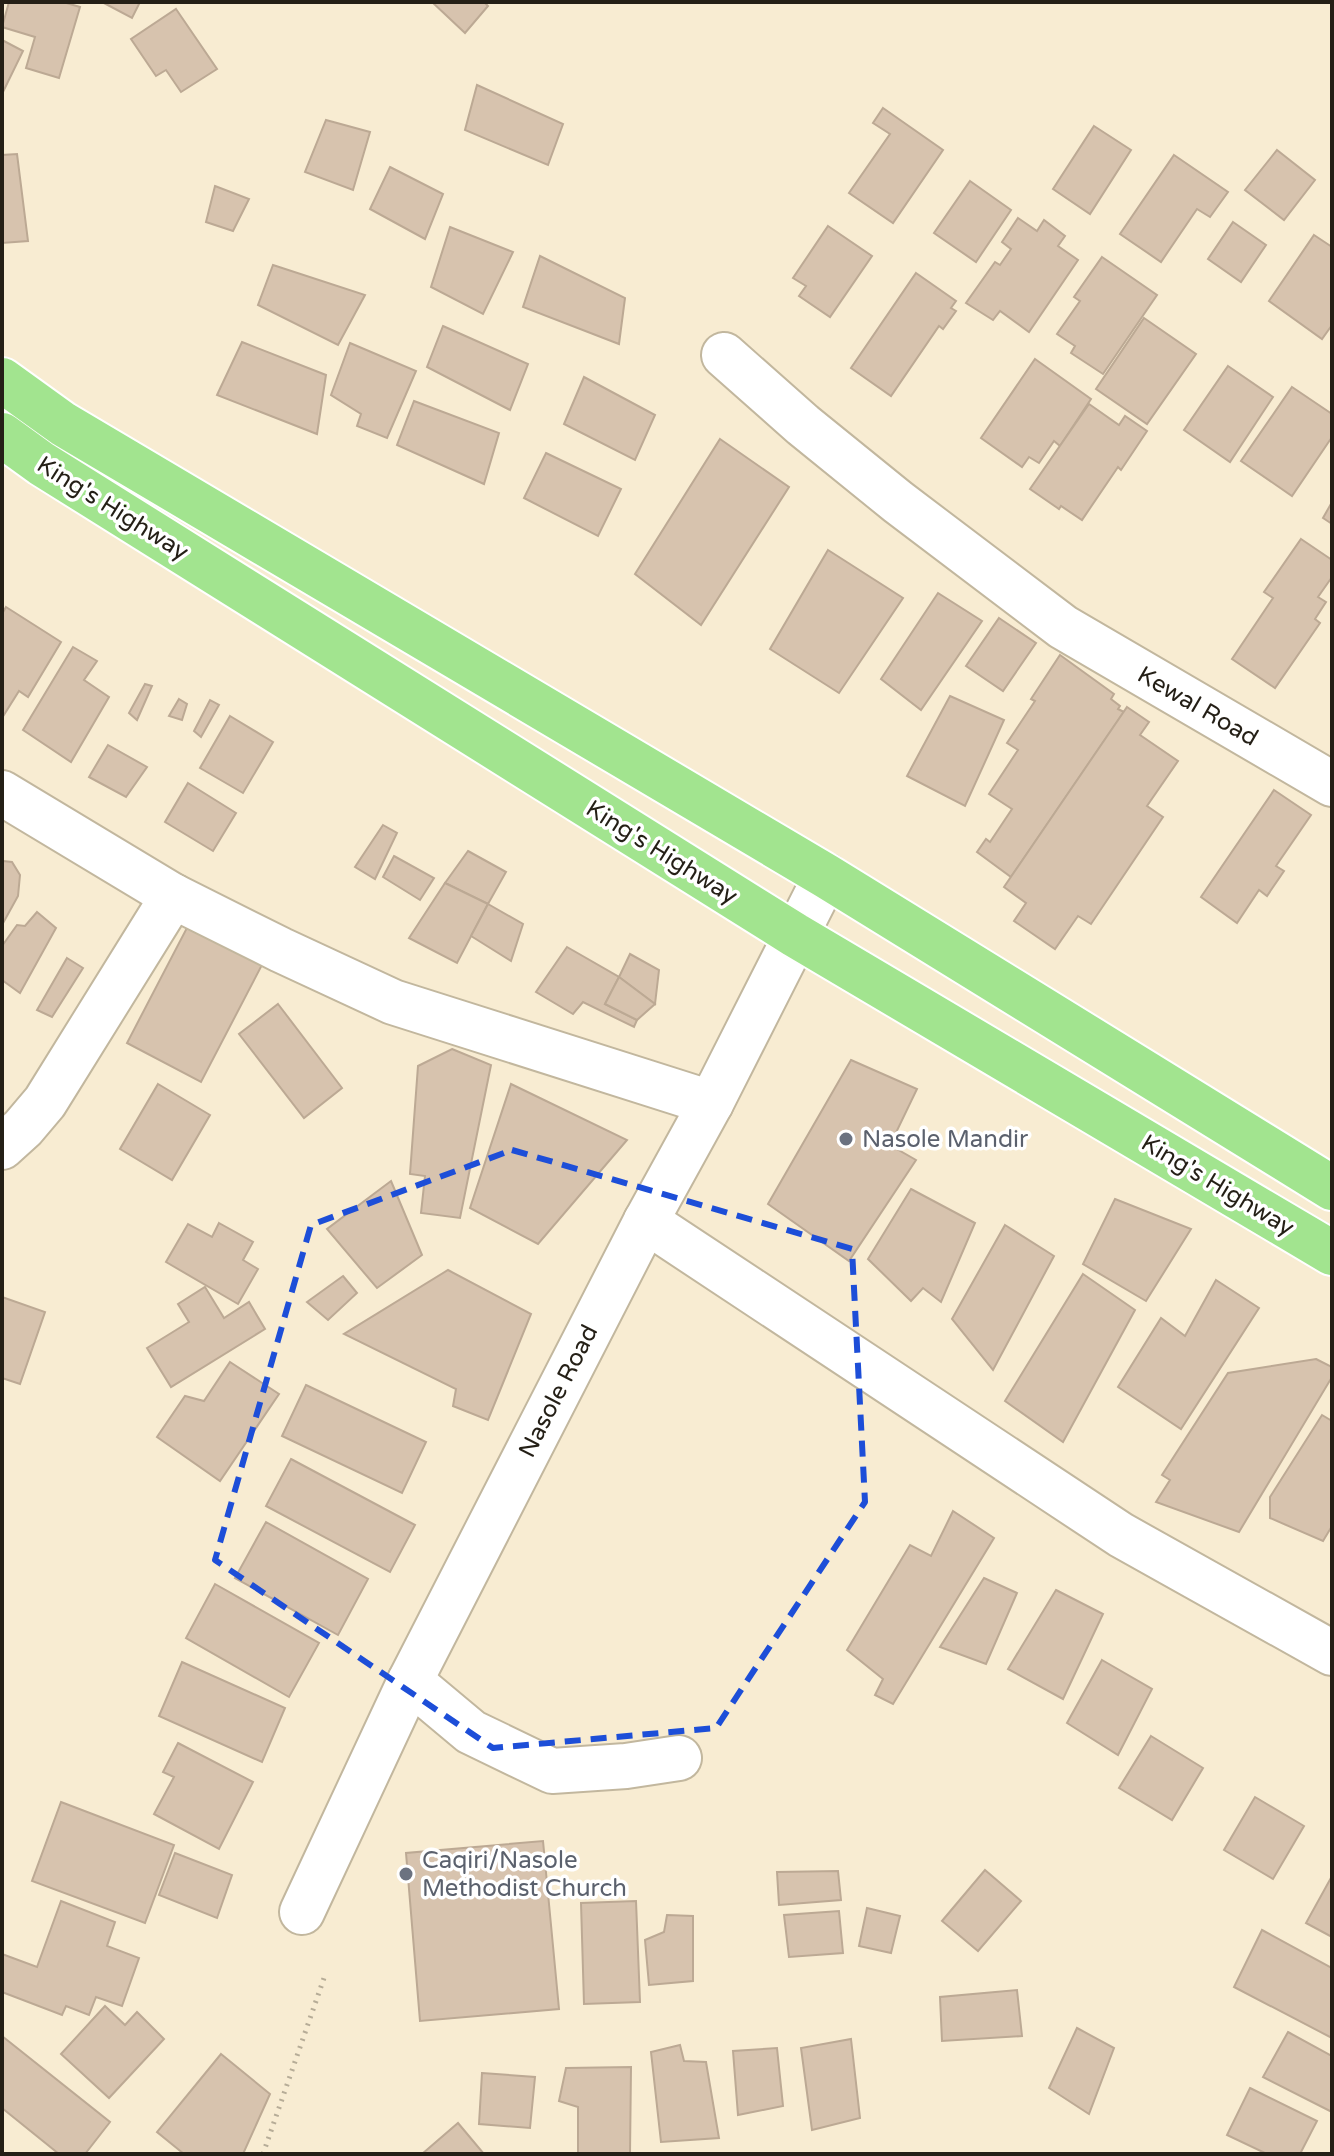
<svg xmlns="http://www.w3.org/2000/svg" width="1334" height="2156" font-family="'Varela Round',sans-serif">
<rect width="100%" height="100%" fill="#f8ecd2"/>
<g fill="#d7c3ae" stroke="#bca994" stroke-width="2">
<polygon points="9,2 63,2 80,7 59,78 26,68 35,37 2,27"/>
<polygon points="102,2 140,2 132,18"/>
<polygon points="432,2 484,2 488,6 465,33"/>
<polygon points="176,9 217,69 181,92 166,70 156,76 131,39"/>
<polygon points="2,40 23,51 2,94"/>
<polygon points="477,85 563,124 548,165 465,130"/>
<polygon points="883,108 943,150 893,223 849,193 890,134 873,123"/>
<polygon points="326,120 370,132 353,190 305,172"/>
<polygon points="1094,126 1131,150 1090,214 1053,189"/>
<polygon points="1277,150 1315,180 1284,220 1245,190"/>
<polygon points="17,154 28,241 2,243 2,155"/>
<polygon points="1174,155 1228,192 1210,217 1197,209 1161,262 1120,234"/>
<polygon points="390,167 443,194 425,239 370,209"/>
<polygon points="970,181 1011,210 976,262 934,233"/>
<polygon points="215,186 249,199 233,231 206,222"/>
<polygon points="1018,218 1037,231 1044,220 1065,236 1058,246 1078,260 1029,332 1000,311 993,320 966,303 995,262 1000,265 1011,249 1002,242"/>
<polygon points="1233,222 1266,245 1241,282 1208,259"/>
<polygon points="828,226 872,256 830,317 799,296 806,286 793,278"/>
<polygon points="450,227 513,252 483,314 431,287"/>
<polygon points="1314,235 1332,247 1332,325 1322,339 1269,301"/>
<polygon points="540,256 625,298 619,344 523,307"/>
<polygon points="1102,257 1157,295 1103,374 1071,353 1075,346 1057,334 1080,301 1074,297"/>
<polygon points="273,265 365,295 338,345 258,305"/>
<polygon points="916,273 956,301 951,308 956,311 943,329 939,326 891,396 851,368"/>
<polygon points="1144,318 1196,354 1147,424 1096,389"/>
<polygon points="443,326 528,364 510,410 427,367"/>
<polygon points="242,342 326,375 317,434 217,395"/>
<polygon points="350,343 416,371 387,438 357,426 361,414 331,395"/>
<polygon points="1035,359 1091,399 1060,446 1054,441 1039,463 1029,457 1022,467 981,438"/>
<polygon points="1228,366 1273,397 1230,462 1184,430"/>
<polygon points="584,377 655,415 635,460 564,424"/>
<polygon points="1292,387 1332,414 1332,437 1292,496 1241,461"/>
<polygon points="414,401 499,433 484,484 397,445"/>
<polygon points="1089,404 1119,425 1125,416 1147,431 1121,470 1118,467 1082,520 1061,506 1059,509 1030,489"/>
<polygon points="720,439 789,487 701,625 635,574"/>
<polygon points="546,453 621,489 598,536 524,498"/>
<polygon points="1332,502 1332,524 1323,518"/>
<polygon points="1301,539 1332,560 1332,577 1318,597 1326,602 1315,619 1320,623 1275,688 1232,659 1273,598 1264,592"/>
<polygon points="828,550 903,598 839,693 770,649"/>
<polygon points="938,593 982,621 921,710 881,679"/>
<polygon points="6,607 61,642 28,697 19,691 2,718 2,614"/>
<polygon points="999,618 1036,643 1003,691 966,666"/>
<polygon points="73,647 97,661 84,680 109,697 71,762 23,730"/>
<polygon points="1060,655 1114,694 1111,699 1120,706 1118,709 1124,712 1011,877 977,852 986,839 990,842 1012,809 989,794 1018,750 1007,743 1035,701 1031,699"/>
<polygon points="145,684 152,686 137,720 129,713"/>
<polygon points="950,696 1004,720 965,806 907,776"/>
<polygon points="179,699 187,704 182,720 169,716"/>
<polygon points="210,700 219,705 201,737 194,731"/>
<polygon points="1127,707 1149,722 1140,735 1178,761 1147,806 1163,817 1091,924 1078,916 1055,949 1014,921 1026,903 1004,887"/>
<polygon points="230,716 273,742 243,793 200,768"/>
<polygon points="108,745 147,767 126,797 89,777"/>
<polygon points="188,783 236,813 213,851 165,822"/>
<polygon points="1274,790 1311,815 1276,866 1284,871 1267,896 1259,890 1237,923 1201,897"/>
<polygon points="383,825 397,833 375,879 355,867"/>
<polygon points="468,851 506,872 488,904 445,883"/>
<polygon points="394,856 434,878 420,900 383,877"/>
<polygon points="3,861 12,862 20,875 18,896 2,925"/>
<polygon points="445,883 488,904 457,963 409,938"/>
<polygon points="488,904 523,924 511,961 471,936"/>
<polygon points="37,912 56,928 20,993 2,980 2,946 17,925 25,926"/>
<polygon points="190,922 264,961 201,1082 127,1043"/>
<polygon points="567,947 619,977 605,1004 637,1020 634,1027 583,1002 573,1014 536,992"/>
<polygon points="630,954 659,970 655,1004 619,977"/>
<polygon points="67,958 83,968 52,1017 37,1010"/>
<polygon points="619,977 655,1004 637,1020 605,1004"/>
<polygon points="278,1004 342,1088 304,1118 239,1034"/>
<polygon points="452,1049 491,1065 460,1218 421,1213 425,1176 410,1174 418,1066"/>
<polygon points="851,1060 917,1089 890,1145 916,1160 849,1261 768,1204"/>
<polygon points="158,1084 210,1115 172,1180 120,1149"/>
<polygon points="511,1084 627,1140 538,1244 470,1208"/>
<polygon points="391,1181 422,1255 377,1288 327,1229"/>
<polygon points="911,1189 975,1223 941,1302 923,1288 911,1301 868,1259"/>
<polygon points="1115,1199 1191,1229 1146,1301 1083,1264"/>
<polygon points="219,1223 253,1242 243,1260 258,1269 238,1304 166,1262 188,1224 212,1237"/>
<polygon points="1005,1225 1054,1256 993,1370 952,1319"/>
<polygon points="448,1270 531,1314 488,1420 453,1406 456,1389 344,1334"/>
<polygon points="1083,1274 1135,1310 1063,1442 1005,1401"/>
<polygon points="343,1276 357,1293 328,1320 307,1302"/>
<polygon points="1216,1280 1259,1308 1181,1429 1118,1387 1161,1318 1185,1336"/>
<polygon points="205,1287 224,1318 249,1302 265,1329 171,1387 147,1348 189,1322 178,1304"/>
<polygon points="2,1297 45,1312 20,1384 2,1378"/>
<polygon points="1316,1359 1332,1367 1332,1377 1239,1532 1156,1502 1170,1480 1162,1475 1228,1373"/>
<polygon points="230,1362 279,1394 220,1481 157,1437 185,1396 204,1401"/>
<polygon points="306,1385 426,1442 402,1493 282,1436"/>
<polygon points="1322,1415 1332,1421 1332,1526 1323,1541 1270,1518 1270,1497"/>
<polygon points="291,1459 415,1525 390,1572 266,1506"/>
<polygon points="953,1511 994,1538 893,1704 875,1695 883,1679 847,1650 910,1545 931,1556"/>
<polygon points="266,1522 368,1579 338,1635 235,1578"/>
<polygon points="984,1578 1017,1593 986,1664 940,1647"/>
<polygon points="215,1584 319,1643 289,1697 186,1638"/>
<polygon points="1056,1590 1103,1614 1063,1699 1008,1669"/>
<polygon points="1102,1660 1152,1689 1118,1755 1067,1723"/>
<polygon points="182,1662 285,1708 262,1762 159,1716"/>
<polygon points="1151,1736 1203,1768 1172,1820 1119,1788"/>
<polygon points="178,1743 253,1782 219,1849 154,1814 174,1777 163,1772"/>
<polygon points="1255,1797 1304,1826 1273,1879 1224,1850"/>
<polygon points="61,1802 174,1845 145,1923 32,1881"/>
<polygon points="543,1841 559,2009 420,2021 406,1853"/>
<polygon points="175,1853 232,1875 217,1918 159,1895"/>
<polygon points="985,1870 1021,1901 978,1951 942,1921"/>
<polygon points="838,1871 841,1900 779,1905 777,1872"/>
<polygon points="1332,1876 1332,1937 1306,1923"/>
<polygon points="61,1901 115,1922 107,1946 139,1958 122,2006 96,1997 89,2015 66,2006 62,2015 2,1992 2,1954 37,1967"/>
<polygon points="636,1901 640,2002 584,2004 581,1903"/>
<polygon points="867,1908 900,1916 891,1953 859,1946"/>
<polygon points="839,1911 843,1953 789,1957 784,1915"/>
<polygon points="667,1915 693,1916 693,1981 649,1985 645,1940 664,1932"/>
<polygon points="1262,1930 1332,1968 1332,2038 1234,1987"/>
<polygon points="1017,1990 1022,2036 942,2041 940,1997"/>
<polygon points="105,2006 125,2025 137,2012 164,2039 109,2098 61,2054"/>
<polygon points="1077,2028 1114,2048 1089,2114 1049,2088"/>
<polygon points="1288,2032 1332,2056 1332,2112 1263,2077"/>
<polygon points="2,2036 110,2122 85,2154 59,2154 2,2108"/>
<polygon points="851,2039 860,2118 812,2130 801,2048"/>
<polygon points="680,2045 684,2061 706,2062 719,2138 661,2142 651,2052"/>
<polygon points="777,2048 783,2106 738,2115 733,2051"/>
<polygon points="221,2054 270,2094 243,2154 184,2154 157,2132"/>
<polygon points="631,2067 630,2154 578,2154 578,2107 559,2101 566,2068"/>
<polygon points="482,2073 535,2077 530,2128 479,2124"/>
<polygon points="1250,2088 1317,2121 1300,2154 1267,2154 1227,2135"/>
<polygon points="458,2123 484,2154 422,2154"/>
</g>
<g fill="none" stroke-linecap="round" stroke-linejoin="round">
<defs>
<g id="minor">
<polyline points="724,355 803,425 898,502 1063,627 1332,784"/>
<polyline points="2,793 173,896 281,950 393,1002 711,1103"/>
<polyline points="2,1147 23,1128 45,1102 173,896"/>
<polyline points="646,1221 1121,1535 1332,1653"/>
<polyline points="410,1681 471,1732 552,1771 626,1766 679,1758"/>
<polyline points="302,1912 410,1681 646,1221 711,1103 826,876"/>
</g>
<g id="highway">
<polyline points="2,380 63,424 826,876 1332,1188"/>
<polyline points="2,435 42,464 795,935 1332,1253"/>
</g>
</defs>
<use href="#minor" stroke="#c2b79e" stroke-width="48"/>
<use href="#highway" stroke="#fff" stroke-width="48"/>
<polyline stroke="#b6ac97" stroke-width="5" stroke-dasharray="2 6" stroke-linecap="butt" points="263,2154 324,1978"/>
<use href="#minor" stroke="#fff" stroke-width="44"/>
<use href="#highway" stroke="#a2e48f" stroke-width="44"/>
</g>
<path fill="none" stroke="#1d4ed8" stroke-width="6" stroke-dasharray="16 10" stroke-linejoin="round" d="M 512,1150 L 852,1249 L 865,1502 L 716,1728 L 493,1748 L 215,1560 L 311,1225 Z"/>
<g fill="#6b7280" stroke="#fff" stroke-width="3">
<circle cx="846" cy="1139" r="8"/>
<circle cx="406" cy="1874" r="8"/>
</g>
<g text-anchor="middle" stroke-width="7" stroke-linejoin="round" paint-order="stroke">
<g font-size="24" fill="#241f16" stroke="#fff">
<text transform="translate(113 508) rotate(32)" y="8">King's Highway</text>
<text transform="translate(1198 706) rotate(30)" y="8">Kewal Road</text>
<text transform="translate(662 852) rotate(32)" y="8">King's Highway</text>
<text transform="translate(1218 1185) rotate(31)" y="8">King's Highway</text>
<text transform="translate(558 1391) rotate(-63)" y="8">Nasole Road</text>
</g>
<g font-size="24" fill="#5b616d" stroke="#fff" text-anchor="start">
<text x="862" y="1147">Nasole Mandir</text>
<text x="422" y="1868">Caqiri/Nasole<tspan x="422" dy="28">Methodist Church</tspan></text>
</g>
</g>
<rect width="1334" height="2156" fill="none" stroke="#241f16" stroke-width="8"/>
</svg>
